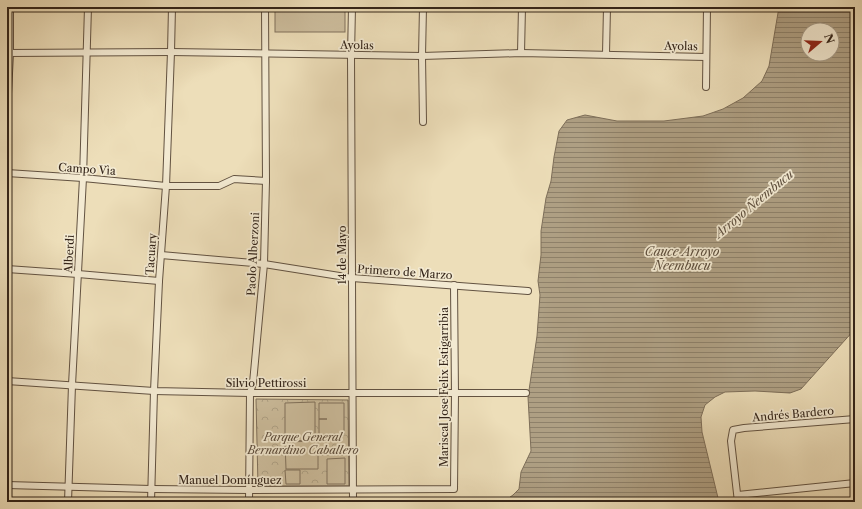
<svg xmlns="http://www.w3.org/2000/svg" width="862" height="509" font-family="'Libre Caslon Text',serif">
<defs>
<pattern id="park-crowns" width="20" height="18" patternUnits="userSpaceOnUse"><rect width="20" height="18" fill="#cdbe9e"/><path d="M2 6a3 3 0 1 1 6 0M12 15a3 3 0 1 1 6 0" fill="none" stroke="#b0a388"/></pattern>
<pattern id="water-rules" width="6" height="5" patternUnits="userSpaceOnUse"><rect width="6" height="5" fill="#ae9f83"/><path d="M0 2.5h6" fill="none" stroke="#8e816a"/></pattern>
</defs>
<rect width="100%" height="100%" fill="#eddeb9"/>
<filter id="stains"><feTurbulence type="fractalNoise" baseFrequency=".005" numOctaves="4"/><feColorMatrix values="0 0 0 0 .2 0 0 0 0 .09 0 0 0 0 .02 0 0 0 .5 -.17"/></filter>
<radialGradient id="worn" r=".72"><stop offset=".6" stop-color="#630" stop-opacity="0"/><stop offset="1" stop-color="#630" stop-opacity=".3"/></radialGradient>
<polygon fill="url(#park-crowns)" stroke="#80715c" points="256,399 348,400 349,486 258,486"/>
<g fill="#cdbe9e" stroke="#80715c">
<rect x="275" y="7" width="70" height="25"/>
<polygon points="315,402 315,440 285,441 285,403"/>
<polygon points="319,403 344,403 344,434 319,435 319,419 327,419 319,419"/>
<polygon points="318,441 318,469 286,469 285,442"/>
<polygon points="345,458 345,484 327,484 327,459"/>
<polygon points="285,470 300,470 300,484 286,484"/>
</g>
<path fill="url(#water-rules)" stroke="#7d6e59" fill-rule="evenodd" d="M 779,7 L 855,7 L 855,329 L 801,389 L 790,393 L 755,391 L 725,392 L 715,397 L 705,405 L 701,417 L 702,432 L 719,502 L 499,502 L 506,500 L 513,495 L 519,489 L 521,472 L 531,451 L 528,397 L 537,336 L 540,295 L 538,281 L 541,255 L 541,231 L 546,198 L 551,181 L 554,157 L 559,131 L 567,120 L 585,115 L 617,121 L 664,121 L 703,116 L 723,109 L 743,98 L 762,81 L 769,66 ZM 808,30 L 832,30 L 832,54 L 808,54 Z"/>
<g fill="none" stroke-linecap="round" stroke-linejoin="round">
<defs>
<g id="minor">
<polyline points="352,7 351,55 353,502"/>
<polyline points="7,53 171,52 422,56 521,53 706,57"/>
<polyline points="521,53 522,7"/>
<polyline points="606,54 607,7"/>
<polyline points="706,87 707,7"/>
<polyline points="7,114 10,53 10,7"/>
<polyline points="423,122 422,56 423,7"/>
<polyline points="7,173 83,178 166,186 219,186 234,179 266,181"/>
<polyline points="161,255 264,264 352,278 528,291"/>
<polyline points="7,269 78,274 159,281"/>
<polyline points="7,381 154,391 250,393 526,393"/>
<polyline points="7,485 151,489 249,490 454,489 455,394 454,285"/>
<polyline points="738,495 855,483"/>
<polyline points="68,502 72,385 83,178 88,7"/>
<polyline points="151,502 154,391 159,281 166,186 171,52 172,7"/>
<polyline points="249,502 250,393 253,383 264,264 266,181 265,7"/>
<polyline points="738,502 731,441 733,430 744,428 855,419"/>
</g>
</defs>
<use href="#minor" stroke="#625241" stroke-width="8"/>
<use href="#minor" stroke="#f3ead2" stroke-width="6"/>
</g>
<g text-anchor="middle" stroke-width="3.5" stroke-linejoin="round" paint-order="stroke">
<g font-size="11" fill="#332419" stroke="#f3ead2">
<text transform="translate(357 45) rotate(1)" y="4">Ayolas</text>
<text transform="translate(681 46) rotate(1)" y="4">Ayolas</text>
<text transform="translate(87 169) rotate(4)" y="4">Campo Vìa</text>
<text transform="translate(69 254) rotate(-87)" y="4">Alberdi</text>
<text transform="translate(151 254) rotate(-86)" y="4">Tacuary</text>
<text transform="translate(253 254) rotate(-87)" y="4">Paolo Alberzoni</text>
<text transform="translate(342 255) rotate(-90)" y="4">14 de Mayo</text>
<text transform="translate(405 272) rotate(4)" y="4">Primero de Marzo</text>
<text x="266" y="387">Silvio Pettirossi</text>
<text transform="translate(444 387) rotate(-90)" y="4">Mariscal Jose Felix Estigarribia</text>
<text transform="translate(793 414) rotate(-5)" y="4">Andrés Bardero</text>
<text x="230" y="484">Manuel Domínguez</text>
</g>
<g font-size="11" font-style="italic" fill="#5a4a3a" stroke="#f3ead2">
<text x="303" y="441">Parque General<tspan x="303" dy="13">Bernardino Caballero</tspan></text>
</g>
<g font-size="12" font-style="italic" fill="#5e4f3e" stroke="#f3ead2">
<text transform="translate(754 204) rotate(-40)" y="4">Arroyo Ñeembucu</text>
<text x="682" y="256">Cauce Arroyo<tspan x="682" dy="14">Ñeembucu</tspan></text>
</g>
</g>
<rect width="862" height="509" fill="none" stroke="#eddeb9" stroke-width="24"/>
<rect x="8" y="8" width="846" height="493" fill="none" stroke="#332419" stroke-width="2"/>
<rect x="12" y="12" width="838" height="485" fill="none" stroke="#332419"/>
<g transform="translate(820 42) rotate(71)"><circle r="19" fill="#f3ead2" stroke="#a69b88"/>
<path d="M0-3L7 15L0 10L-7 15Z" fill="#8f2418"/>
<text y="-6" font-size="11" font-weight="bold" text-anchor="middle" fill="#332419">N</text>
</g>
<rect width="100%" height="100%" filter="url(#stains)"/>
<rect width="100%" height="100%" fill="url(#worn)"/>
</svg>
